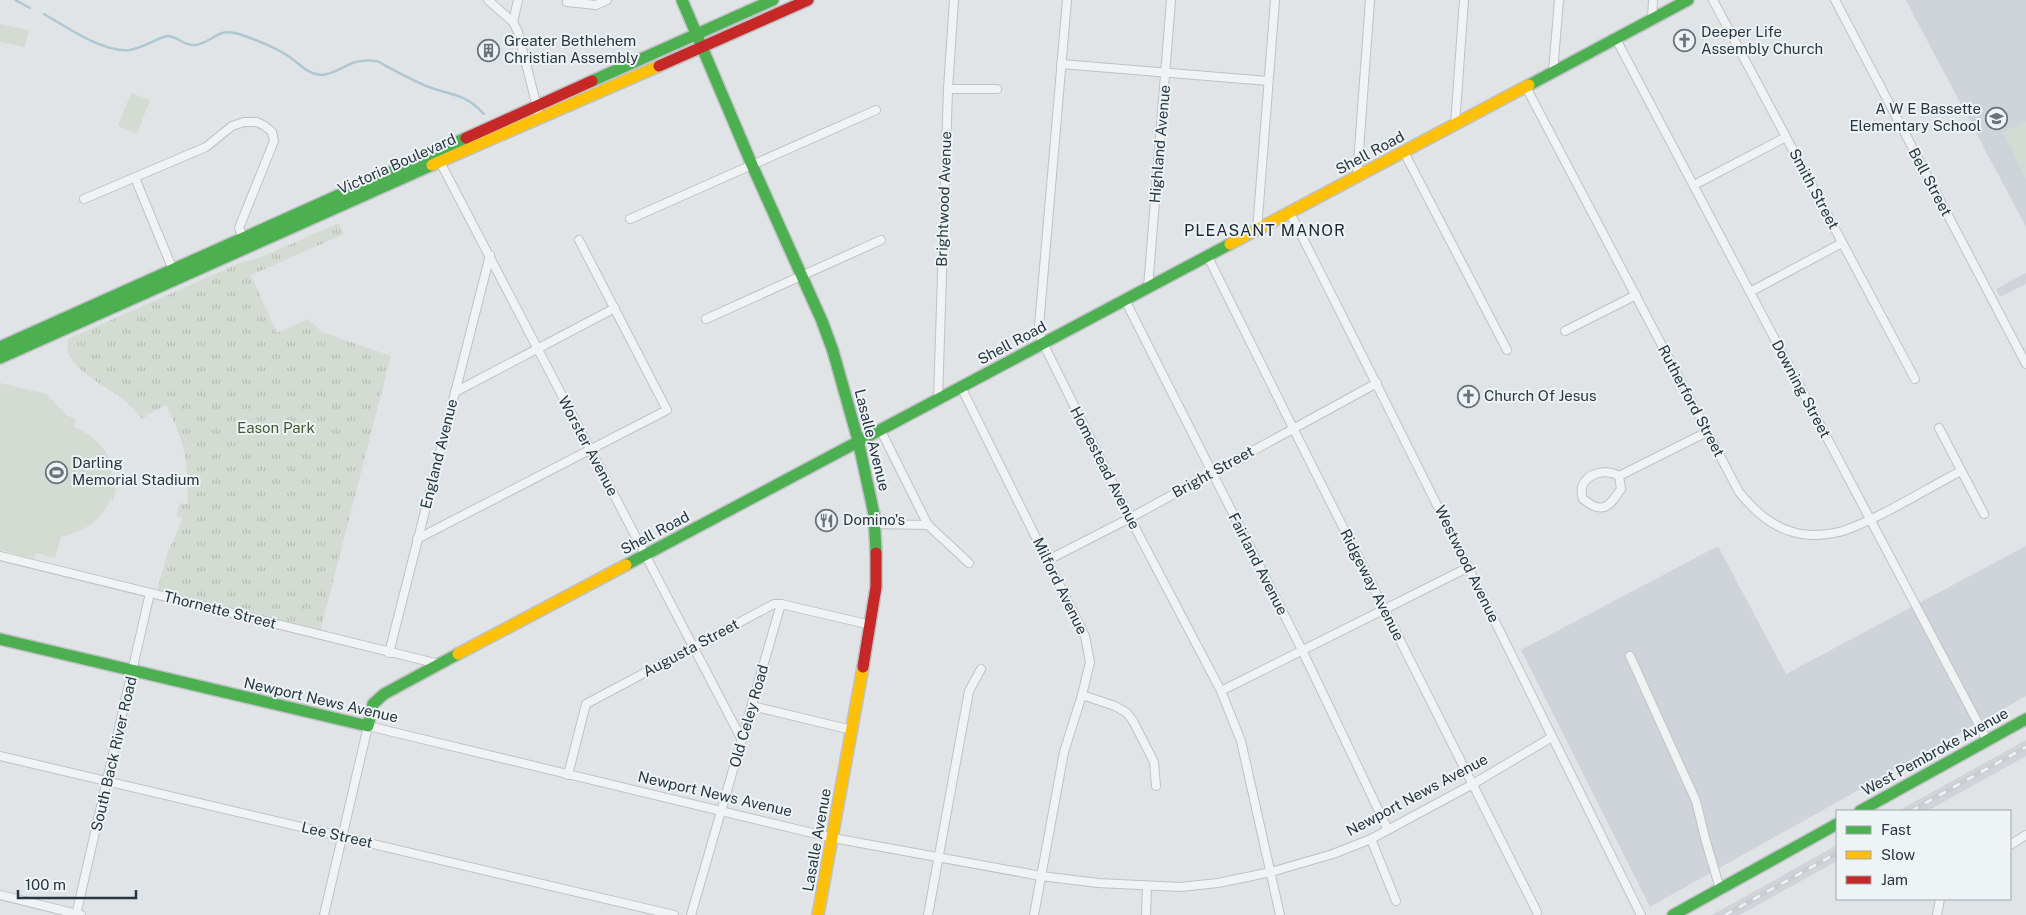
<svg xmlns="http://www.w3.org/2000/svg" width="2026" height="915" font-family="'Public Sans',sans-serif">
<defs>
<pattern id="park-tufts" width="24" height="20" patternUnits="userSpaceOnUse" patternTransform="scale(1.25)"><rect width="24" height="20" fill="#d4dbd2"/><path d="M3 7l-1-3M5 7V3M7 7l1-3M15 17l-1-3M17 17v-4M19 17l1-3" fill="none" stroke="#b6bdb5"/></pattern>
</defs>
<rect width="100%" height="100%" fill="#e1e4e7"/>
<g fill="#cfd4da">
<polygon points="1906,0 2026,0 2026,227 1911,10"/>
<polygon points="2026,273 2026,284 2000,297 1996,289"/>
<polygon points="1718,546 1786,674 2026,546 2026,696 1650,907 1521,650"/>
<polygon points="2026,740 2026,756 1927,811 1898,811"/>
<polygon points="1837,845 1837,861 1740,915 1712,915"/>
</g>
<path fill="url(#park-tufts)" d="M 339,223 L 344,234 L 251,275 L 277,333 L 308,319 L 322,332 L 391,356 L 320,632 L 157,591 L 167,554 L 183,518 L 176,516 L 180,503 L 187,504 C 190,465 184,440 166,405 L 154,411 L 142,419 C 135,410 127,402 117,395 C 101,383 61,365 68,339 L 240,263 L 261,257 Z"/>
<g fill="#d4dbd2">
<polygon points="0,24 29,30 25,47 0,42"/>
<polygon points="131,93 150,100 137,134 118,126"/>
<polygon points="2026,121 2026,179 2003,132"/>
<path d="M 0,383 L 47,394 L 67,416 L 76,418 L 74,427 C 101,438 114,457 113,487 L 116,488 L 113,501 L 110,500 C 101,522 84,531 61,537 L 55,558 L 36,553 L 34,559 L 0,550 Z"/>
</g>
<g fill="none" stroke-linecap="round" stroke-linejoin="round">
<g stroke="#afc7d3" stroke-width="2.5">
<polyline points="15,0 30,8"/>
<path d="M 44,14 C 67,27 103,53 130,50 C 143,48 155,39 167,36 C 178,36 185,47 196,45 C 213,42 218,27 239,34 C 254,39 272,46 285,54 C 298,61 305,74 321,75 C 332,75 341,68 350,64 C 359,60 368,60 377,61 C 394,70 411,80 429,87 C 453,96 464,93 484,114"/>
</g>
<defs>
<g id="street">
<polyline points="488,0 513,22"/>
<polyline points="518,0 513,22 518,32 540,119"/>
<polyline points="1067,0 1039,326 1041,339 1130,518 1221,691 1241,741 1280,915"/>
<polyline points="1713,0 1915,379"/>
<polyline points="1835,0 2026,364"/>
<polyline points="567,2 596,5 607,0"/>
<polyline points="1652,19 1653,0"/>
<polyline points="1616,39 1987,740"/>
<polyline points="1061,64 1268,81"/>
<polyline points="1553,72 1559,0"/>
<path d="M 1526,87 L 1739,492 C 1753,509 1770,526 1793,532 C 1808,537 1831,535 1846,530 C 1884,516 1924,490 1961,471"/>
<polyline points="948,89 997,89"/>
<polyline points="1455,125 1464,0"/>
<polyline points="1404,152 1507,350"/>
<polyline points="438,158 742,740"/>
<polyline points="1357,177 1370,0"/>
<polyline points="135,178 173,270"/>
<polyline points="1694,185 1786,137"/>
<polyline points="84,199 206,147 232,126 244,122 257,122 265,126 272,132 274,141 239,228 245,241"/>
<path d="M 1290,213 C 1409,446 1524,681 1641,915"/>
<polyline points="630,219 876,110"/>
<polyline points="1257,230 1275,0"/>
<polyline points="1208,257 1293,428 1537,912"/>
<polyline points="1148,288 1171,0"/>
<polyline points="1750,292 1842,243"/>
<polyline points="1125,300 1302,650 1388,830"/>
<polyline points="706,319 881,240"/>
<polyline points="1565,331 1636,295"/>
<polyline points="961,387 1085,636 1090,662 1082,695 1064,752 1034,915"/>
<polyline points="455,392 615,308"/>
<polyline points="938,399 948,89 954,0"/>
<polyline points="1939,428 1984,514"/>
<polyline points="880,429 928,525 969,563"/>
<path d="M 1619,476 C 1607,469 1587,472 1582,487 C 1581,491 1582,496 1583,499 C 1603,515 1609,507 1621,489 L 1619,476 L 1707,432"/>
<polyline points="874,524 928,525"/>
<polyline points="417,539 667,410 579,240"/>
<polyline points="0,556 439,664"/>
<polyline points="1048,560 1130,518 1377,383"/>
<polyline points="389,653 490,255"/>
<polyline points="1630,656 1696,801 1705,838 1720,889"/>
<polyline points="1221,691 1469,567"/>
<polyline points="1082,695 1115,706 1127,713 1133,721 1154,762 1156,786"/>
<polyline points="752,706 852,730"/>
<polyline points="0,756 674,915"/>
<polyline points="568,775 586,704 774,604 781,604 871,625"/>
<polyline points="1371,839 1396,901"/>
<polyline points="2010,845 2026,835"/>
<polyline points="0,895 81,915"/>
<polyline points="76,915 150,593"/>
<polyline points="324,915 368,726 833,838 1041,876 1098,883 1180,887 1218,883 1271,872 1333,854 1371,839 1473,784 1552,737"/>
<polyline points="691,915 781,604"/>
<polyline points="928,915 969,691 981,669"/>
<polyline points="1146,915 1147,886"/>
<polyline points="1937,915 1940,899"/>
</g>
<g id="fast">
<polyline points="682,0 752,165 822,321 833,351 858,440 874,514 876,553"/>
<polyline points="592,81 773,0"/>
<polyline points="1529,85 1688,0"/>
<polyline points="0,347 466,138"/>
<polyline points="0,358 432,165"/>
<polyline points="626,565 1230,244"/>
<polyline points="0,639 368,726 373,704 384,694 458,654"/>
<polyline points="1860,811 2026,719"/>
<polyline points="1673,915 1837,824"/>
</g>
<g id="slow">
<polyline points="432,165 659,66"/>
<polyline points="1230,244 1529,85"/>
<polyline points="458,654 626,565"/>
<polyline points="818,915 863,667"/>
</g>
<g id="jam">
<polyline points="659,66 808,0"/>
<polyline points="466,138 592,81"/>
<polyline points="863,667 876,587 876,553"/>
</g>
</defs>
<use href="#street" stroke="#bfc2c5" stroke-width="10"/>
<use href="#fast" stroke="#bfc2c5" stroke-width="14"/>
<use href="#slow" stroke="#bfc2c5" stroke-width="14"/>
<use href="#jam" stroke="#bfc2c5" stroke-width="14"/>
<use href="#street" stroke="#f1f2f3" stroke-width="8"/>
<use href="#fast" stroke="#4caf50" stroke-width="11"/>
<use href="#slow" stroke="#ffc107" stroke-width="11"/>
<use href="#jam" stroke="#c62828" stroke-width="11"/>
<defs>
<g id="rail">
<polyline points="1911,811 2026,747"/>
<polyline points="1725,915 1837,853"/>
</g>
</defs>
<use href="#rail" stroke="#caccce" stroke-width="4.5"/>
<use href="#rail" stroke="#eef3f6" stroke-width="2.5" stroke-dasharray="8" stroke-linecap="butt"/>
</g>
<defs>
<symbol id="church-ring" viewBox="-11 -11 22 22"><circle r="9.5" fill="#eef3f6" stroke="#68737a" stroke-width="1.5"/><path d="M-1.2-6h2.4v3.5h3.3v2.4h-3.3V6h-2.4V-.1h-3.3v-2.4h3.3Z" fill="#68737a"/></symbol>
<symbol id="building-ring" viewBox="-11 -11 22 22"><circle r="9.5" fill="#eef3f6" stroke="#68737a" stroke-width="1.5"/><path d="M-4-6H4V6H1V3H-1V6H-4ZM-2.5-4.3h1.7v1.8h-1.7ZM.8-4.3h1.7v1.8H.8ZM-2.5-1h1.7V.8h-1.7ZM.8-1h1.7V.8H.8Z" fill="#68737a"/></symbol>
<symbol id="school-ring" viewBox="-11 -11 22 22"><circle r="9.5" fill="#eef3f6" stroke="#68737a" stroke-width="1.5"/><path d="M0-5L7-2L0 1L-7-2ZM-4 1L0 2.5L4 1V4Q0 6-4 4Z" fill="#68737a"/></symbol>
<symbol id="stadium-ring" viewBox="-11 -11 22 22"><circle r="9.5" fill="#eef3f6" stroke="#68737a" stroke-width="1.5"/><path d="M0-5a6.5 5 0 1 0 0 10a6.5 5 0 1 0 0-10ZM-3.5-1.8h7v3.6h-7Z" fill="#68737a"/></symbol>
<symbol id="restaurant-ring" viewBox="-11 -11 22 22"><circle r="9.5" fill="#eef3f6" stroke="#68737a" stroke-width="1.5"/><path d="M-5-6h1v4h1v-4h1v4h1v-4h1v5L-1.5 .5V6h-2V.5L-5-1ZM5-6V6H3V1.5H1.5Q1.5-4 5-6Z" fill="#68737a"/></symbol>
</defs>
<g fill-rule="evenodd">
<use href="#church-ring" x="1672" y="28" width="25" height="25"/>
<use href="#building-ring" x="476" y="38" width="25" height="25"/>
<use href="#school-ring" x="1984" y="106" width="25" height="25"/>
<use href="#church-ring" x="1456" y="384" width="25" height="25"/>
<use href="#stadium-ring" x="44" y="460" width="25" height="25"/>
<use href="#restaurant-ring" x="814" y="508" width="25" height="25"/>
</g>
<g text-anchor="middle" stroke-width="4" stroke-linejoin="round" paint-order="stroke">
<g font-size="15" fill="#273640" stroke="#eef3f6" text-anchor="start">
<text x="1701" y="37">Deeper Life<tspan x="1701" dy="17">Assembly Church</tspan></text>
<text x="504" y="46">Greater Bethlehem<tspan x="504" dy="17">Christian Assembly</tspan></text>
<text x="1981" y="114" text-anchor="end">A W E Bassette<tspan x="1981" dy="17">Elementary School</tspan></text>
<text x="1484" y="401">Church Of Jesus</text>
<text x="72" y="468">Darling<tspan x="72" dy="17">Memorial Stadium</tspan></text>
<text x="843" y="525">Domino's</text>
</g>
<g font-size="15" fill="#273640" stroke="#eef3f6">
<text transform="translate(1160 144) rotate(-85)" y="5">Highland Avenue</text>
<text transform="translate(1370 153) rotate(-28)" y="5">Shell Road</text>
<text transform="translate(397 164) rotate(-24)" y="5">Victoria Boulevard</text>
<text transform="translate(1930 182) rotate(62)" y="5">Bell Street</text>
<text transform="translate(1814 189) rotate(62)" y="5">Smith Street</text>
<text transform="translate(944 199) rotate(-88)" y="5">Brightwood Avenue</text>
<text transform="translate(1012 343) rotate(-28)" y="5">Shell Road</text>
<text transform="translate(1801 389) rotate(62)" y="5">Downing Street</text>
<text transform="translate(1691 401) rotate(62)" y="5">Rutherford Street</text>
<text transform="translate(872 440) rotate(76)" y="5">Lasalle Avenue</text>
<text transform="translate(588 446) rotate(62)" y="5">Worster Avenue</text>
<text transform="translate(439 454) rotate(-76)" y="5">England Avenue</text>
<text transform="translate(1105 468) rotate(63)" y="5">Homestead Avenue</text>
<text transform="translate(1213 472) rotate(-29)" y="5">Bright Street</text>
<text transform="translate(655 533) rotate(-28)" y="5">Shell Road</text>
<text transform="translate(1258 564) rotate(63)" y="5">Fairland Avenue</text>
<text transform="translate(1467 564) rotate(64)" y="5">Westwood Avenue</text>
<text transform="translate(1372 585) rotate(63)" y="5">Ridgeway Avenue</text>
<text transform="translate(1060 586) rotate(64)" y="5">Milford Avenue</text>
<text transform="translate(220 610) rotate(14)" y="5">Thornette Street</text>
<text transform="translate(691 648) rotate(-28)" y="5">Augusta Street</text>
<text transform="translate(321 700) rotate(13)" y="5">Newport News Avenue</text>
<text transform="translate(749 716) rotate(-74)" y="5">Old Celey Road</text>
<text transform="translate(1935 752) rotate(-29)" y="5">West Pembroke Avenue</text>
<text transform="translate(114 754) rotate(-77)" y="5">South Back River Road</text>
<text transform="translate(715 794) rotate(13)" y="5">Newport News Avenue</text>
<text transform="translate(1417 795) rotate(-28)" y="5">Newport News Avenue</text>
<text transform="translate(337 835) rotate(13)" y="5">Lee Street</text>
<text transform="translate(817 840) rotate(-80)" y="5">Lasalle Avenue</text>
</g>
<g font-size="15" fill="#445c34" stroke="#eef3f6">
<text x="276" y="433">Eason Park</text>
</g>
<g font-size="16" letter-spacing="1" fill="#1a2631" stroke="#eef3f6">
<text x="1265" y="236">PLEASANT MANOR</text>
</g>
</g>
<rect x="1836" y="810" width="175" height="90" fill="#eef3f6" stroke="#9ea7ad"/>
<rect x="1846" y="826" width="25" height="8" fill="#4caf50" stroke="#9ea7ad"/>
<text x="1881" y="835" font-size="15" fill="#273640">Fast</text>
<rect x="1846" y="851" width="25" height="8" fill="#ffc107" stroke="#9ea7ad"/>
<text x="1881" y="860" font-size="15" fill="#273640">Slow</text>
<rect x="1846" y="876" width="25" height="8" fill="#c62828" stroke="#9ea7ad"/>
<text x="1881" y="885" font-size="15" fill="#273640">Jam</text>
<path d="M18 890v8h118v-8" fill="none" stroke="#273640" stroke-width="2.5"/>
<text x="25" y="890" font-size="15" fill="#273640" stroke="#eef3f6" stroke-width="4" paint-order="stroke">100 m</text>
</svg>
